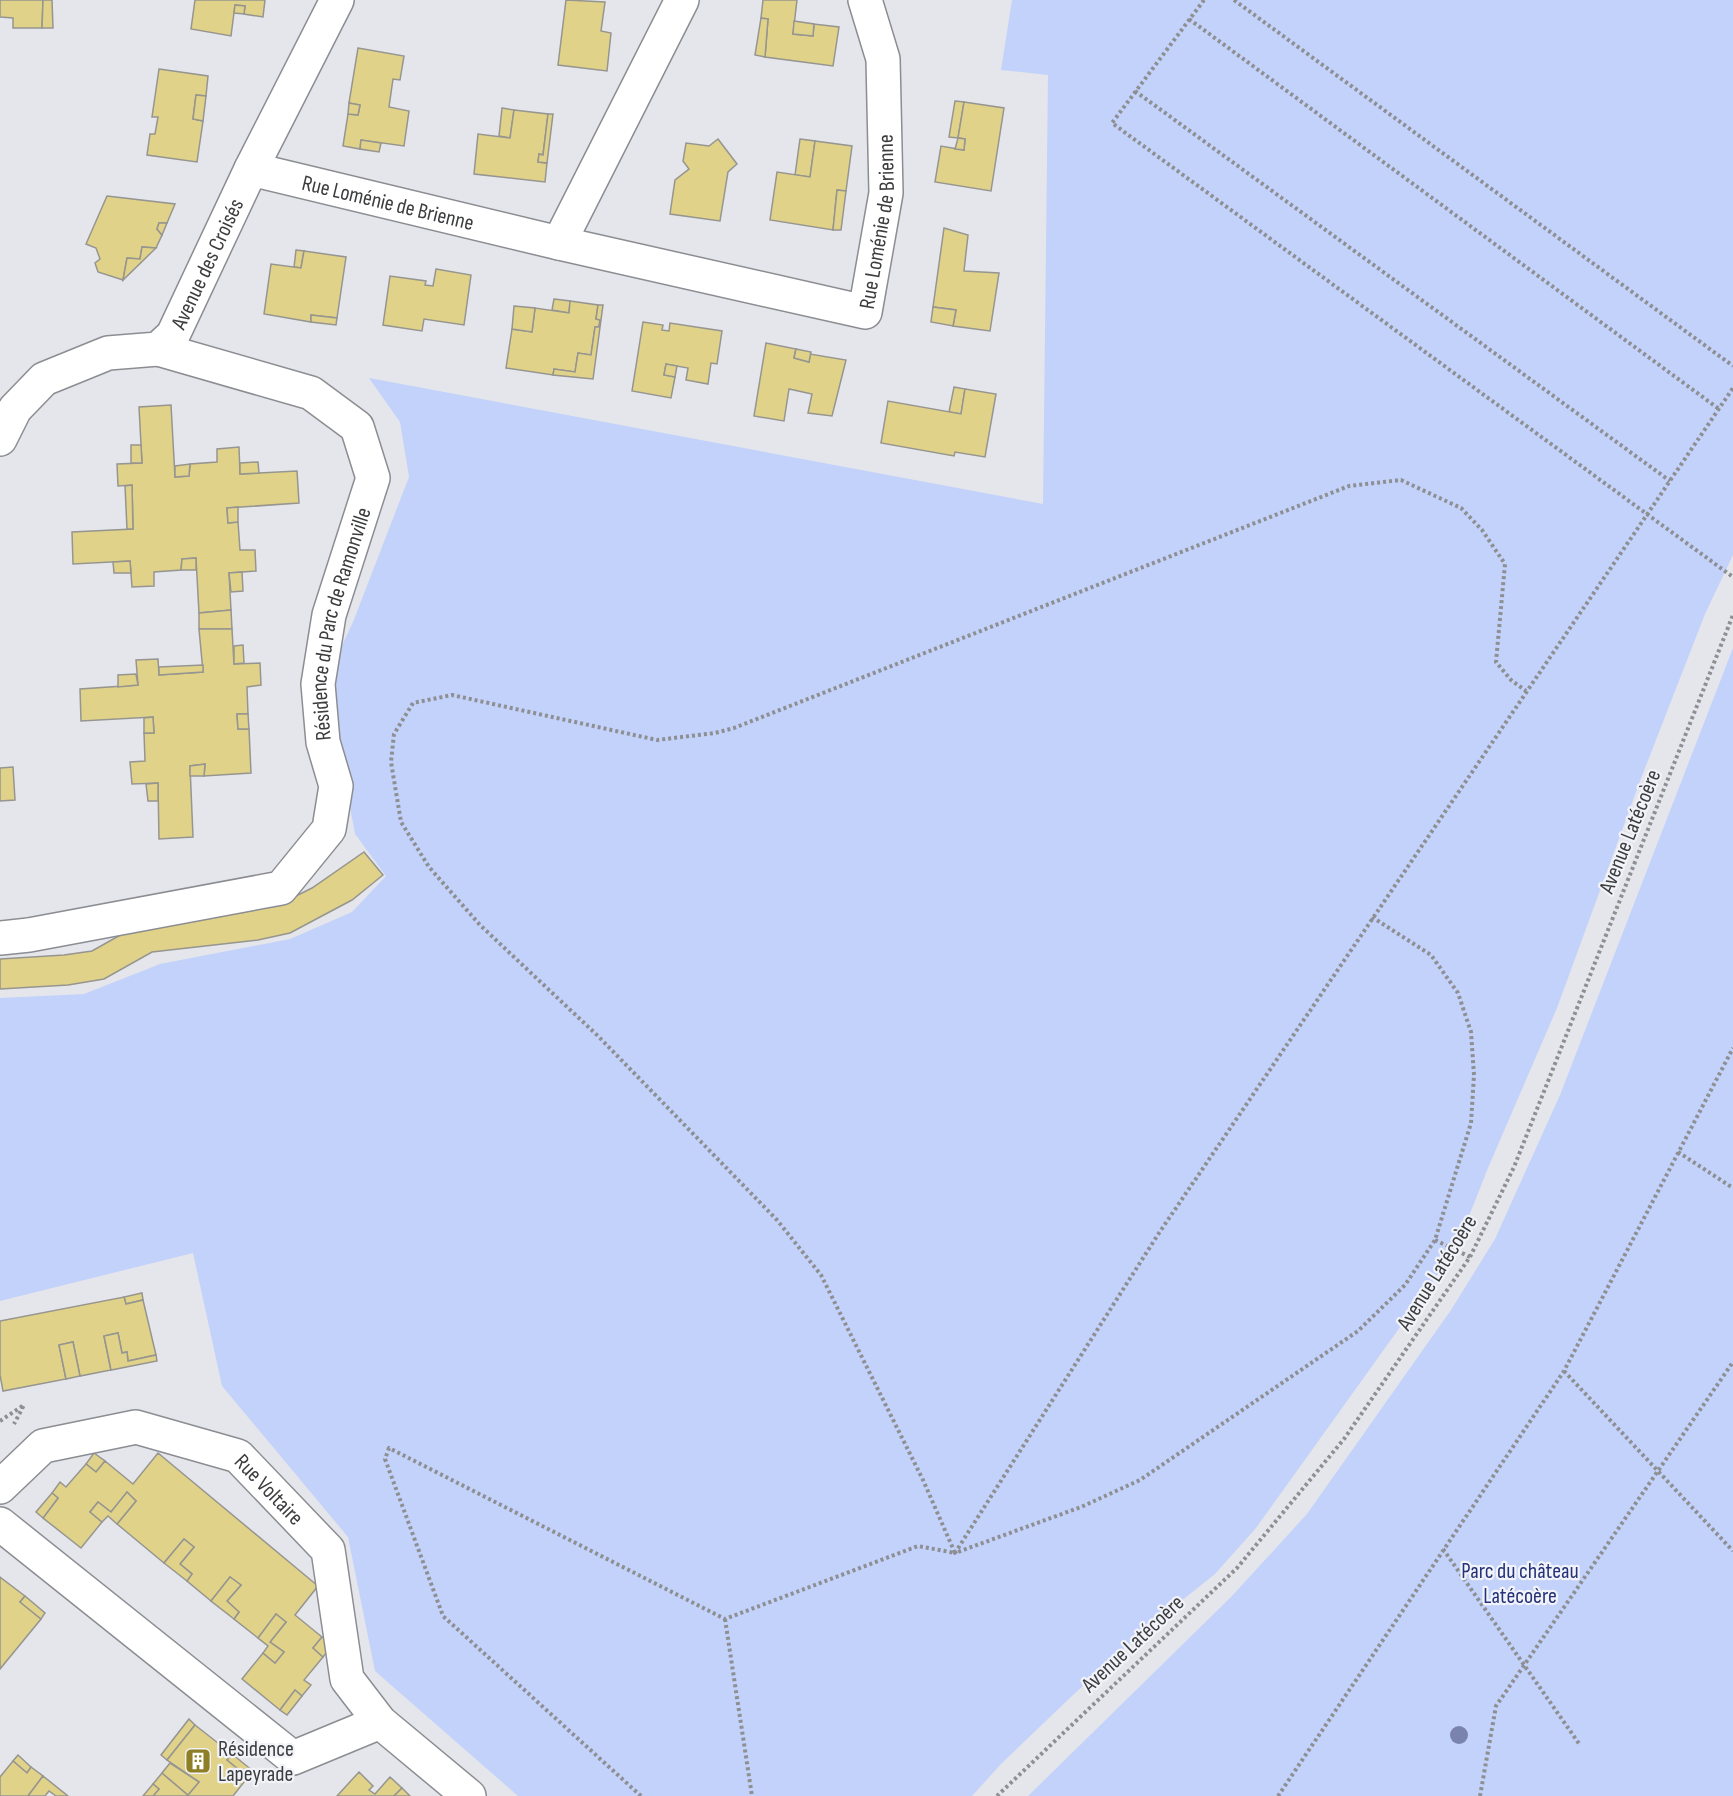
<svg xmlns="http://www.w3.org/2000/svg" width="1733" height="1796" font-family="'Sofia Sans Condensed',sans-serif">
<rect width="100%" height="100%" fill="#e4e6eb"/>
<g fill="#c3d2fa">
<polygon points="1012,0 1733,0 1733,555 1705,614 1640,781 1557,1008 1488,1168 1456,1249 1256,1528 1215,1574 1140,1634 1073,1695 1002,1763 972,1796 518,1796 375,1671 348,1537 222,1386 193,1253 0,1301 0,998 84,994 160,964 290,939 352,912 386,876 355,834 340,754 331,669 353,622 409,477 400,422 369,378 1043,504 1048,75 1001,70"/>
<polygon points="1733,648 1733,1796 1028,1796 1231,1597 1307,1514 1451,1310 1495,1239 1560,1095"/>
</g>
<g fill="#e0d289" stroke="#969590" stroke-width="1.5">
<polygon points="0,0 43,0 42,28 13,28 13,18 0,17"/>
<polygon points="43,0 52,0 53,28 42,28"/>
<polygon points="195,0 265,0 263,17 244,14 245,6 235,5 231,36 191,29"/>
<polygon points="566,0 605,2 601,31 611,33 607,71 558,65"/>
<polygon points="763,0 797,0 793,34 813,36 814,24 839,27 833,66 765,57 768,19 761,18"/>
<polygon points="235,5 245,6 244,14 234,13"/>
<polygon points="761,18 768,19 765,57 755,55"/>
<polygon points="794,21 814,24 813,36 793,34"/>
<polygon points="358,48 404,56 400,80 393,79 389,107 409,111 404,146 361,140 360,149 343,146 348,114 358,115 360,105 349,103"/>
<polygon points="159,69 208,76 206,96 196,95 193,119 203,121 197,162 147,155 150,134 155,134 158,117 152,117"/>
<polygon points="196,95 206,96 203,121 193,119"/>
<polygon points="955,101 964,102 958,138 949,137"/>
<polygon points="964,102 1004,108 991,191 935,182 941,146 964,150 965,139 958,138"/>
<polygon points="349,103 360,105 358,115 348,114"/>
<polygon points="502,108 514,110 510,138 499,136"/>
<polygon points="514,110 548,114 543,155 539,154 538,162 547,163 545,182 474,174 478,134 510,138"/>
<polygon points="548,114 553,114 547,163 538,162 539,154 543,155"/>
<polygon points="958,138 965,139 964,150 955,149"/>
<polygon points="718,139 737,164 728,172 720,221 670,214 675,180 689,169 683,161 686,143 709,146"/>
<polygon points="800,139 815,141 810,177 795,175"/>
<polygon points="361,140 381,143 379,152 360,149"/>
<polygon points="815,141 852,146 846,191 837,190 833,230 770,220 777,172 810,177"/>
<polygon points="837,190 846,191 841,230 833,230"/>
<polygon points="107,196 175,204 167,223 159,223 157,229 162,235 156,248 142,247 140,259 127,258 123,280 98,272 95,263 100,259 96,248 86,244"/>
<polygon points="159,223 167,223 162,235 157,229"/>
<polygon points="944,228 968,235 964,271 999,273 990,331 953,326 956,310 933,307"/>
<polygon points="142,247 156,248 123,280 127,258 140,259"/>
<polygon points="296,250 304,251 301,268 294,267"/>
<polygon points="304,251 346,257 337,318 311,315 311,322 264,314 271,264 301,268"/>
<polygon points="436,269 471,275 464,325 424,319 422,331 383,325 390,276 426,281 425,285 433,286"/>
<polygon points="554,299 570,301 569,313 552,310"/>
<polygon points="570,301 598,305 596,319 600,320 599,327 595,327 591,355 578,353 575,372 554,369 553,375 506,368 512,329 532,332 535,308 569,313"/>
<polygon points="598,305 603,305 593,379 553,375 554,369 575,372 578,353 591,355 595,327 599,327 600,320 596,319"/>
<polygon points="514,306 535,308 532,332 512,329"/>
<polygon points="933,307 956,310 953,326 931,322"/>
<polygon points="311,315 337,318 336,325 311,322"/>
<polygon points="643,322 663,325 662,330 669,331 670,323 722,331 717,364 711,363 708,384 686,380 688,368 666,364 664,375 675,377 671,398 632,391"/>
<polygon points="766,343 796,349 794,358 809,362 810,354 846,360 832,416 808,413 812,394 789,389 784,421 754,416"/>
<polygon points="796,349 811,352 809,362 794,358"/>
<polygon points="666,364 677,366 675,377 664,375"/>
<polygon points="954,387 965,389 961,414 949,412"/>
<polygon points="965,389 996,394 985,457 955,452 954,456 881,443 888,401 961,414"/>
<polygon points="171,405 175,477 189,476 190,464 217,462 217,449 239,447 240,474 297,471 299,503 227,508 228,523 238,522 240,550 255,550 256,571 229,573 231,610 199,613 196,558 182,559 181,570 154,572 154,586 132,587 130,561 73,564 72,532 133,529 132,485 118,486 117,464 142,463 139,407"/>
<polygon points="131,445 141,445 142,463 131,463"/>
<polygon points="258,462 259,473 240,474 240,463"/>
<polygon points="190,464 189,476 175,477 175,466"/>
<polygon points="132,485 133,529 127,529 125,486"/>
<polygon points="238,507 238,522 228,523 227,508"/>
<polygon points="196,558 196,570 181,570 182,559"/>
<polygon points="130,561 131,573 114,573 113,562"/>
<polygon points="242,572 243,591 231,592 229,573"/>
<polygon points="231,610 232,629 199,629 199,613"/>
<polygon points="199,629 232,629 234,664 260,663 261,685 247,687 248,714 237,714 238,729 249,729 251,773 204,776 205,764 190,766 193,837 159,839 158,783 132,784 130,762 145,761 144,733 154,733 153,717 81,721 80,689 138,685 136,660 158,659 159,675 203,672"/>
<polygon points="243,645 244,663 234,664 234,646"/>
<polygon points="203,665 203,672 159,675 159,667"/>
<polygon points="136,674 138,685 118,687 118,675"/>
<polygon points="237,714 248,714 249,729 238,729"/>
<polygon points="153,717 154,733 144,733 144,718"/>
<polygon points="205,764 204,776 190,776 190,766"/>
<polygon points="13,767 15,800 0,801 0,768"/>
<polygon points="158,783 158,801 148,801 146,784"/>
<polygon points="364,852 383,875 352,900 290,933 258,940 152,952 104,979 68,985 0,989 0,959 64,955 92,951 147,920 282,903 312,888"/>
<polygon points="142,1293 143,1300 126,1304 124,1297"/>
<polygon points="124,1297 126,1304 143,1300 156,1355 128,1361 127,1352 122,1353 118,1333 104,1336 111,1370 80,1376 73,1342 59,1345 66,1379 3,1391 0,1375 0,1321"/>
<polygon points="118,1333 122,1353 127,1352 128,1361 156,1355 157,1361 111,1370 104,1336"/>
<polygon points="73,1342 80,1376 66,1379 59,1345"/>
<polygon points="94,1453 105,1461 96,1472 86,1464"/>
<polygon points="158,1453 318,1586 295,1615 322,1637 313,1648 323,1657 304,1680 311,1685 302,1696 295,1690 280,1710 242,1679 263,1653 275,1663 284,1652 270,1642 286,1622 276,1614 258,1638 234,1619 239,1612 227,1601 241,1585 230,1577 211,1601 187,1581 192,1574 180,1564 194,1547 184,1539 164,1563 117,1524 136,1501 127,1492 111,1512 98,1502 90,1512 102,1522 81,1548 43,1518 58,1498 52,1493 60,1482 66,1487 86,1464 96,1472 105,1461 133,1484"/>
<polygon points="127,1492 136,1501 117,1524 108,1516 102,1522 90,1512 98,1502 111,1512"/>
<polygon points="52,1493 58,1498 43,1518 36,1512"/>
<polygon points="184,1539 194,1547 180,1564 192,1574 187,1581 164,1563"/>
<polygon points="0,1577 25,1596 20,1602 41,1619 0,1669"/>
<polygon points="230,1577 241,1585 227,1601 239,1612 234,1619 211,1601"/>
<polygon points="25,1596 45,1613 41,1619 20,1602"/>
<polygon points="276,1614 286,1622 270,1642 284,1652 275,1663 263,1653 268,1646 258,1638"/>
<polygon points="322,1637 332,1646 323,1657 313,1648"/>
<polygon points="295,1690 302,1696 287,1715 280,1710"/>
<polygon points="189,1719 195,1725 167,1760 161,1755"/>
<polygon points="195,1725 232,1754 227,1760 248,1777 233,1796 153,1796 159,1789 153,1784 162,1773 188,1795 199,1782 167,1760"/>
<polygon points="232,1754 253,1771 248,1777 227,1760"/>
<polygon points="18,1755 31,1767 27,1773 13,1761"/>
<polygon points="13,1761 27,1773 31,1767 43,1776 28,1796 0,1796 0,1777"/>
<polygon points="170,1763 199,1782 188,1795 162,1773"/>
<polygon points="359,1772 373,1786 369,1790 375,1794 390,1777 402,1788 394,1796 337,1796"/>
<polygon points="43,1776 68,1796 56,1796 49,1791 45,1796 28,1796"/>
<polygon points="153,1784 159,1789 153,1796 143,1796"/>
<polygon points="402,1788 410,1796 394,1796"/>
</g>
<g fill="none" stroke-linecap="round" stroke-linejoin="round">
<defs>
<g id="street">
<path id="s1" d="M 251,169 L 559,243 L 865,312 L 886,193 L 883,59 L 865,0"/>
<polyline points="559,243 682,0"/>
<path id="s2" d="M 0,439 L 15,409 L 44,379 L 108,353 L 158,349 L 173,335 L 251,169 L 337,0"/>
<path id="s3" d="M 0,938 L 29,935 L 281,888 L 329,829 L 336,786 L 323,742 L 318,684 L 329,615 L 373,478 L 357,427 L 311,393 L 158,349"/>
<path id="s4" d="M 0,1487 L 43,1446 L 136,1427 L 238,1456 L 328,1550 L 347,1679 L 380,1722 L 469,1796"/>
<polyline points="0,1524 293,1758 380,1722"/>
</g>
</defs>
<use href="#street" stroke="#8c8d92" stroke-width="36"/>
<g stroke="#8e8f93" stroke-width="4" stroke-dasharray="3 3" stroke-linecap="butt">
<polyline points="1204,0 1112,123 1733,577"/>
<polyline points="1234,0 1733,366"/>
<polyline points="1189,19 1719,409"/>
<polyline points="1135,91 1670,481"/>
<polyline points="1372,917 1431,955 1458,993 1471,1032 1474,1075 1471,1123 1435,1240 1405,1285 1358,1331 1140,1480 1081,1507 955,1553 1159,1233 1733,388"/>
<polyline points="1678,1152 1733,1188"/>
<polyline points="1435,1240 1470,1257"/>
<polyline points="1564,1371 1733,1551"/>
<polyline points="0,1421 24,1405 14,1424"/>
<polyline points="1443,1549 1580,1745"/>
<polyline points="725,1619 752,1796"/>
<polyline points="641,1796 443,1616 385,1459 389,1448 725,1619 918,1546 955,1553 923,1480 821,1275 777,1220 598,1036 480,925 429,867 401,822 391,762 394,734 413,703 452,695 657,740 715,733 734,728 1349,486 1401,480 1461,508 1482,530 1505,564 1496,662 1511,680 1526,691"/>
<polyline points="997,1796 1237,1568 1344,1439 1470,1257 1514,1167 1733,615"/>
<polyline points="1278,1796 1564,1371 1733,1048"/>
<polyline points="1480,1796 1496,1706 1733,1362"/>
</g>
<use href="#street" stroke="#fff" stroke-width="33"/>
</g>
<circle fill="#7a83ad" cx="1459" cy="1735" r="9"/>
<defs>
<symbol id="building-square" viewBox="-11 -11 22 22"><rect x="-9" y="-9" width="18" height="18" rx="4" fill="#8e7e25" stroke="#f1f3f9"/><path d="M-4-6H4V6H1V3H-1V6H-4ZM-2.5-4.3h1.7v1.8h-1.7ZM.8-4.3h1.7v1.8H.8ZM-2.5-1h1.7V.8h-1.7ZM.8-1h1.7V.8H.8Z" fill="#fff"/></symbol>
</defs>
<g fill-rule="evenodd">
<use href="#building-square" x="183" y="1746" width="30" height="30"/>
</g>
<g text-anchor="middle" stroke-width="4.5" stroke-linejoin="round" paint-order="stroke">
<g font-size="22" fill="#3c3d3f" stroke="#f1f3f9">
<text dy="8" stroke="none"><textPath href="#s1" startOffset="141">Rue Loménie de Brienne</textPath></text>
<text dy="8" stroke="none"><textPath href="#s1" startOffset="722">Rue Loménie de Brienne</textPath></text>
<text dy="8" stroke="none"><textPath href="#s2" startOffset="294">Avenue des Croisés</textPath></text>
<text dy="8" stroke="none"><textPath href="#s3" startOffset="572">Résidence du Parc de Ramonville</textPath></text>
<text transform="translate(1629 831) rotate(-68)" y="8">Avenue Latécoère</text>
<text transform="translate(1436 1272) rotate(-58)" y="8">Avenue Latécoère</text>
<text dy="8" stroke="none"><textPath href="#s4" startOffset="306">Rue Voltaire</textPath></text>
<text transform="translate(1132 1643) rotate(-43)" y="8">Avenue Latécoère</text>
</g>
<g font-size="22" fill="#23327a" stroke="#f1f3f9">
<text x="1520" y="1578">Parc du château<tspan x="1520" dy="25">Latécoère</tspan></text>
</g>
<g font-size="22" fill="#3c3d3f" stroke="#f1f3f9" text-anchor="start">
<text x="218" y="1756">Résidence<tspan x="218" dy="25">Lapeyrade</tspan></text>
</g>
</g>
</svg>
